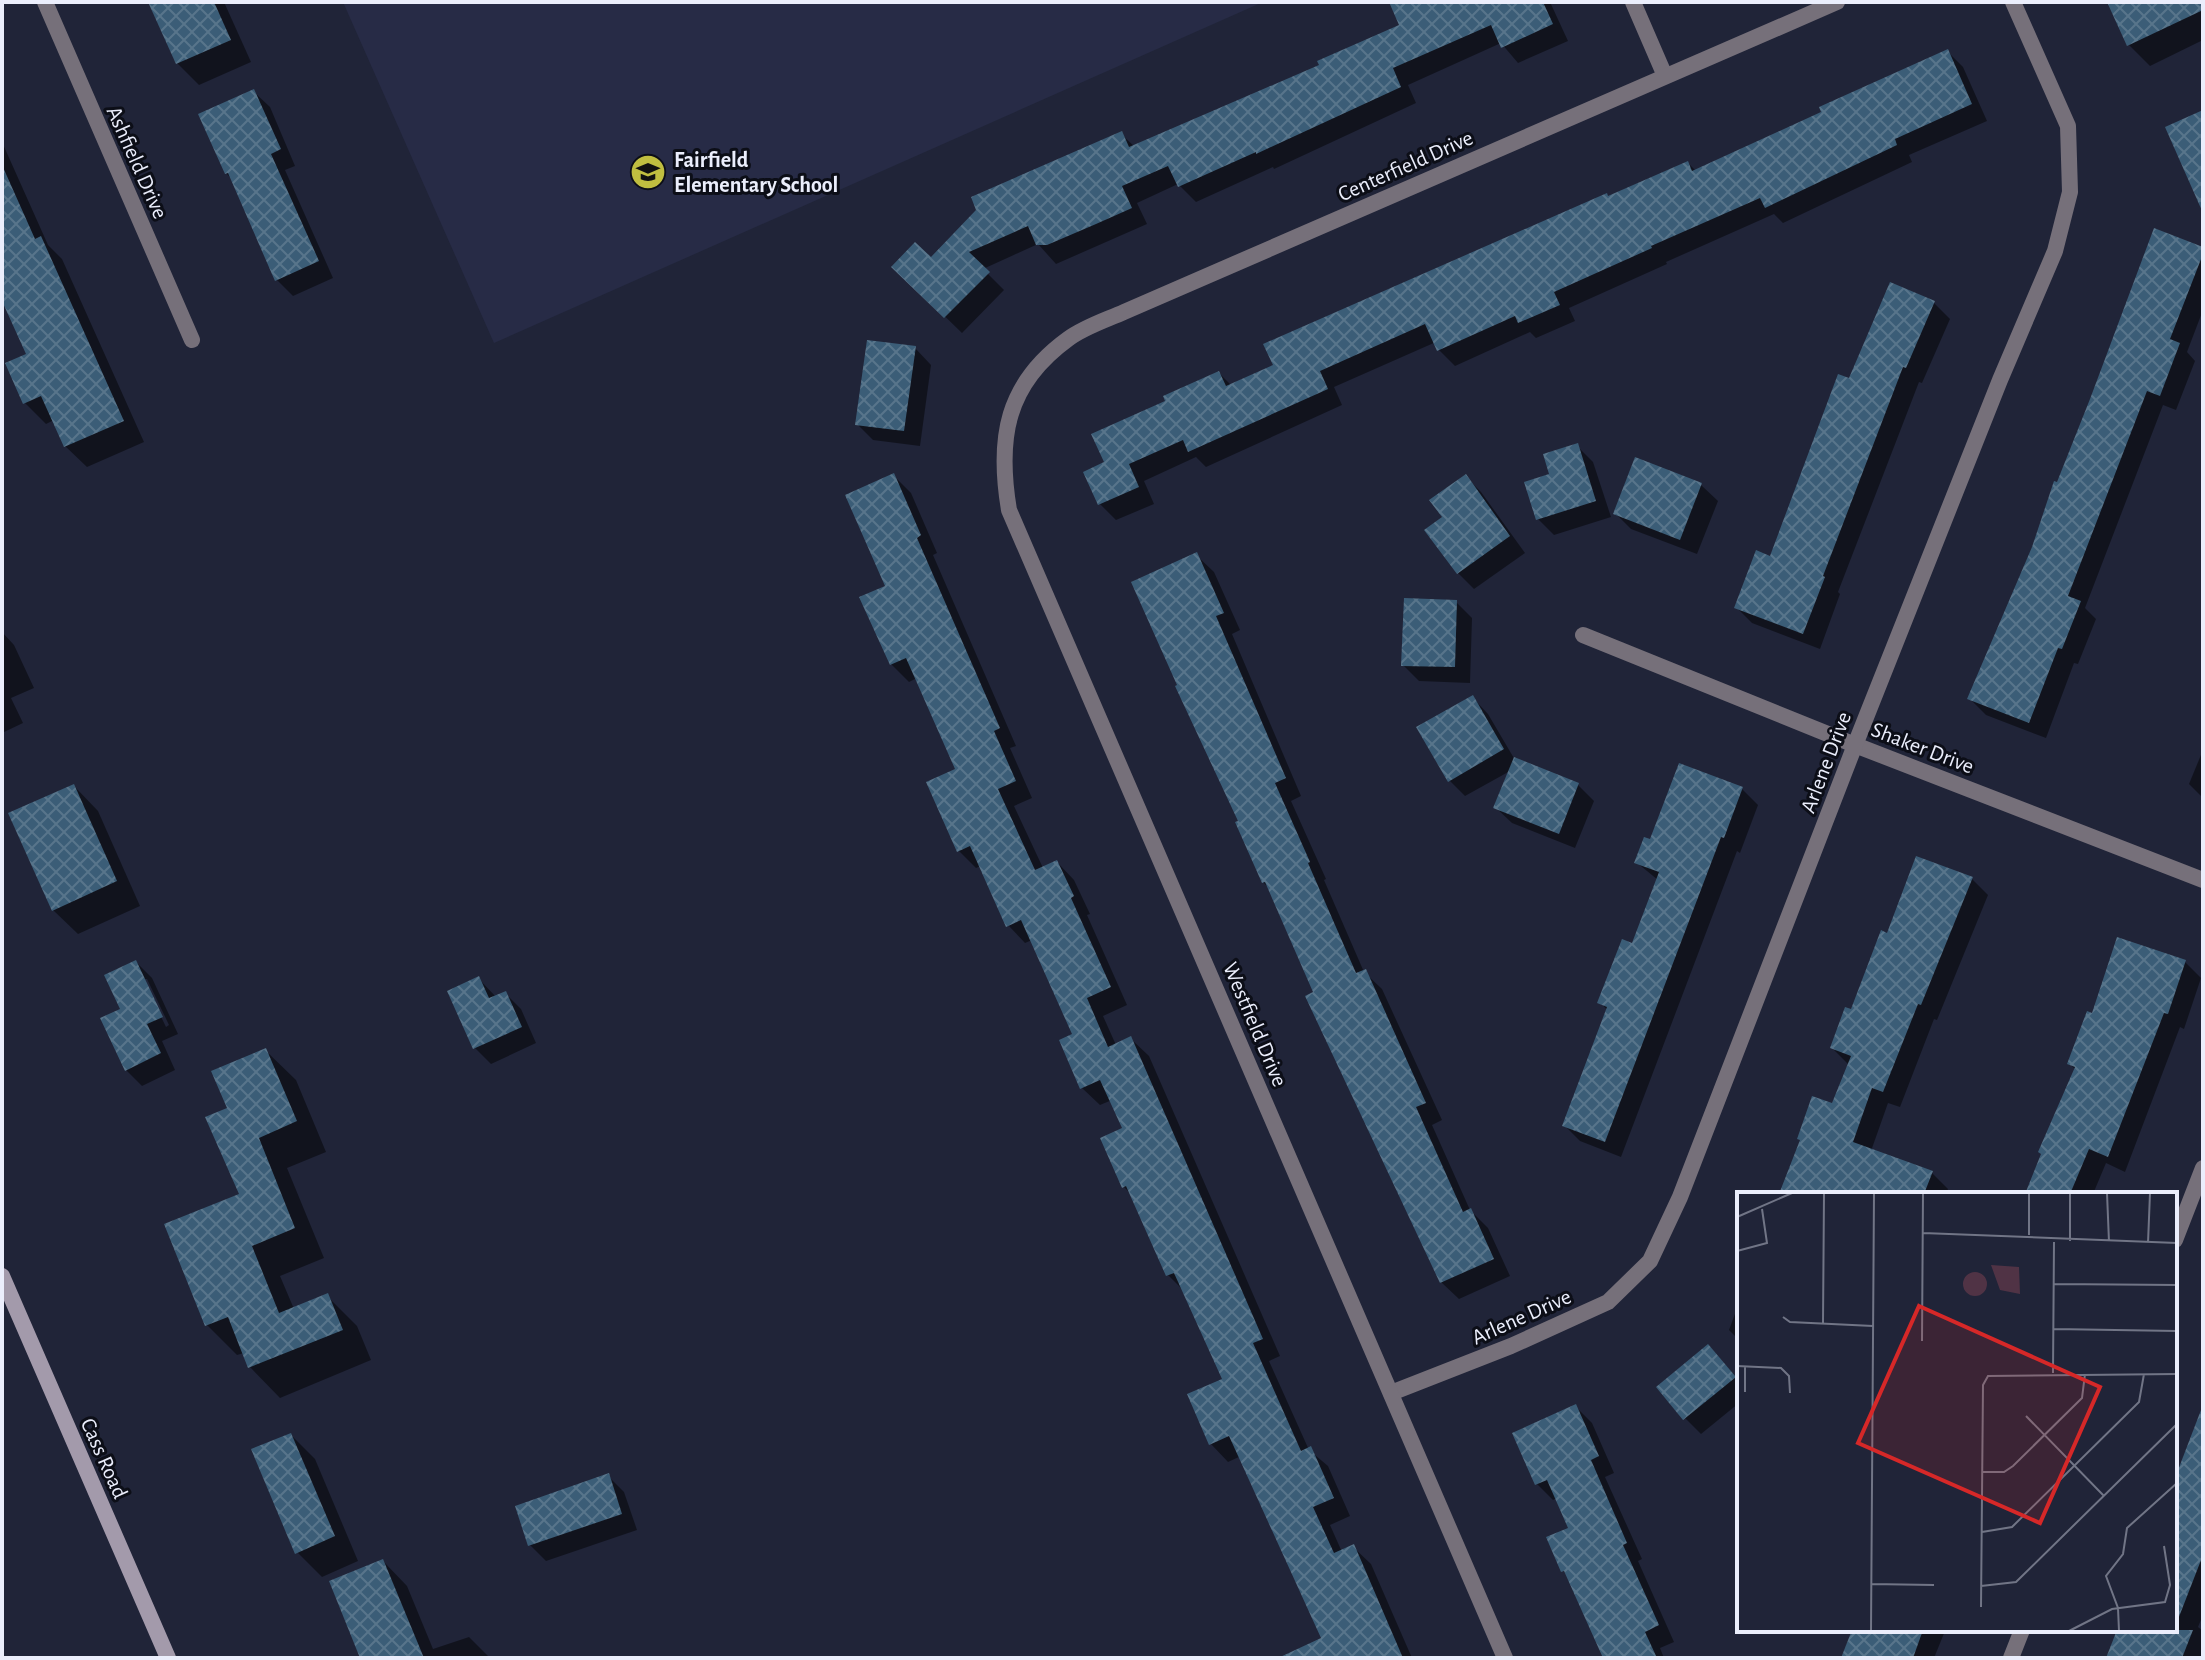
<svg xmlns="http://www.w3.org/2000/svg" width="2205" height="1660" font-family="'Alegreya Sans',sans-serif">
<defs>
<pattern id="building-cross-hatch" width="8" height="8" patternUnits="userSpaceOnUse" patternTransform="scale(2)"><rect width="8" height="8" fill="#3b5d77"/><path d="M0 0l8 8M0 8l8-8" fill="none" stroke="#58758b"/></pattern>
</defs>
<rect width="100%" height="100%" fill="#202438"/>
<polygon fill="#272b46" points="343,2 1263,2 494,343"/>
<g fill="#0007" fill-rule="evenodd">
<polygon points="150,2 224,2 251,62 199,85 177,63"/>
<polygon points="1407,2 1550,2 1568,41 1518,63 1501,43 1408,85 1416,103 1274,169 1273,167 1196,202 1178,184 1137,203 1147,224 1056,264 1038,244 983,269 1004,290 962,333 894,267 931,260 1121,134 1135,147 1321,66 1401,26"/>
<polygon points="2110,2 2203,2 2203,40 2150,66 2129,45"/>
<polygon points="1947,51 1963,67 1987,121 1909,155 1912,162 1783,223 1774,214 1666,262 1667,264 1569,308 1575,321 1536,338 1530,332 1455,366 1439,350 1436,342 1334,387 1342,405 1206,467 1196,457 1144,481 1154,504 1116,520 1100,504 1086,473 1107,463 1168,402 1219,373 1231,385 1275,366 1609,198 1688,163 1696,171 1824,113"/>
<polygon points="253,91 270,107 295,166 285,170 333,278 293,296 277,280 233,180 226,173"/>
<polygon points="2,142 48,245 62,259 144,442 87,467 65,446 54,420 46,424 25,403 28,355 2,296"/>
<polygon points="2203,249 2203,310 2187,352 2195,361 2176,410 2163,405 2085,608 2096,619 2078,664 2074,663 2046,738 1986,715 1970,699 2058,485"/>
<polygon points="1934,303 1950,319 1922,383 1919,382 1838,592 1840,594 1820,649 1752,623 1736,607 1771,558 1850,381"/>
<polygon points="915,348 931,365 920,446 873,440 857,424"/>
<polygon points="1577,446 1593,462 1611,517 1554,535 1538,519 1551,475"/>
<polygon points="893,475 911,493 937,553 933,555 1016,746 1010,748 1032,798 1014,806 1043,868 1057,862 1074,880 1090,914 1087,915 1127,1005 1103,1016 1116,1045 1131,1039 1149,1056 1280,1356 1269,1361 1309,1450 1328,1466 1350,1516 1330,1525 1342,1552 1353,1547 1371,1564 1412,1658 1320,1658 1324,1639 1241,1456 1228,1462 1211,1444 1189,1395 1224,1380 1185,1292 1168,1275 1133,1196 1124,1187 1103,1139 1124,1129 1112,1100 1100,1105 1082,1088 1074,1036 1032,940 1025,943 1008,925 981,866 976,868 959,851 958,770 917,678 909,682 891,664 888,587"/>
<polygon points="1465,476 1481,492 1525,553 1474,589 1458,573 1444,517"/>
<polygon points="1701,485 1718,501 1697,554 1631,529 1615,513"/>
<polygon points="1196,555 1214,572 1240,630 1232,634 1301,796 1291,801 1326,879 1324,880 1364,972 1382,989 1442,1120 1432,1125 1470,1210 1488,1228 1510,1276 1459,1299 1441,1282 1270,889 1263,882 1240,822"/>
<polygon points="1456,602 1472,618 1470,683 1419,681 1403,665"/>
<polygon points="2,632 14,645 34,688 11,698 23,723 2,733"/>
<polygon points="1472,697 1488,714 1515,760 1578,785 1594,801 1575,848 1512,823 1495,807 1510,771 1465,796 1449,780"/>
<polygon points="2203,750 2203,798 2189,784"/>
<polygon points="74,786 98,811 140,906 78,934 53,910"/>
<polygon points="1742,789 1758,805 1740,853 1737,851 1621,1157 1580,1141 1564,1125 1608,1011 1600,1002 1633,945 1658,880 1636,862 1651,841"/>
<polygon points="1972,879 1988,895 1937,1020 1934,1019 1900,1107 1888,1103 1871,1151 1932,1173 1948,1189 1946,1194 1781,1194 1834,1105 1849,1065 1832,1048 1888,935"/>
<path d="M 136,962 L 152,978 L 178,1034 L 162,1041 L 175,1070 L 142,1086 L 126,1070 L 122,1010 ZM 143,979 L 147,979 L 169,1025 L 166,1027 Z"/>
<polygon points="2185,962 2201,978 2184,1029 2180,1027 2125,1172 2106,1163 2093,1194 2027,1194 2076,1070 2069,1063 2093,1015"/>
<polygon points="479,979 496,997 505,993 521,1009 536,1043 491,1064 475,1048"/>
<polygon points="265,1050 296,1080 326,1152 287,1168 324,1258 280,1276 294,1309 327,1296 357,1326 371,1360 280,1398 250,1367 244,1353 237,1355 207,1325 166,1226 241,1195 229,1110"/>
<polygon points="1739,1303 1739,1340 1729,1330"/>
<polygon points="1708,1346 1739,1380 1739,1403 1701,1434 1685,1418"/>
<polygon points="1576,1407 1592,1423 1614,1473 1605,1477 1642,1559 1638,1561 1674,1642 1660,1648 1664,1658 1605,1658 1569,1577 1563,1571 1570,1529 1557,1498 1553,1500 1537,1484"/>
<polygon points="2203,1413 2203,1615 2198,1627 2203,1631 2203,1658 2108,1658 2119,1630 2175,1630 2175,1485"/>
<polygon points="291,1435 315,1459 358,1561 322,1577 297,1552"/>
<polygon points="608,1476 624,1492 637,1530 546,1561 530,1545"/>
<polygon points="383,1561 407,1586 433,1649 469,1637 490,1658 363,1658"/>
<polygon points="1854,1630 1944,1630 1945,1631 1934,1658 1848,1658"/>
</g>
<g fill="url(#building-cross-hatch)">
<polygon points="148,2 214,2 231,40 176,64"/>
<polygon points="1389,2 1543,2 1553,24 1501,48 1491,25 1393,68 1401,87 1256,154 1256,152 1178,187 1168,166 1122,186 1132,208 1096,224 1047,245 1036,245 1028,226 969,252 990,272 944,318 891,267 915,242 931,257 976,210 971,197 1122,131 1129,147 1319,65 1317,61 1399,25"/>
<polygon points="2107,2 2203,2 2203,10 2127,46"/>
<polygon points="1948,49 1972,104 1895,139 1897,145 1765,208 1760,198 1651,246 1652,248 1554,292 1560,305 1518,323 1515,316 1437,351 1425,324 1320,371 1328,389 1188,452 1183,440 1129,464 1139,487 1098,505 1083,472 1104,462 1091,434 1165,401 1163,396 1219,371 1226,386 1273,365 1263,344 1607,193 1608,196 1688,161 1692,171 1821,112 1819,107"/>
<polygon points="254,89 281,149 271,154 319,261 275,281 228,173 225,174 198,114"/>
<polygon points="2203,110 2203,213 2165,127"/>
<polygon points="2,165 35,239 41,236 124,421 64,447 41,396 23,404 5,363 26,354 2,301"/>
<polygon points="2154,228 2203,247 2203,254 2170,339 2180,343 2160,396 2147,391 2068,596 2081,601 2062,649 2058,648 2029,723 1967,699 2032,547 2054,481 2057,482 2090,399"/>
<polygon points="1890,282 1935,301 1906,368 1903,367 1823,576 1825,577 1803,634 1734,608 1756,550 1770,556 1838,374 1849,378"/>
<polygon points="867,340 916,346 904,431 855,425"/>
<polygon points="1578,443 1596,501 1536,520 1524,482 1549,474 1543,454"/>
<polygon points="1635,457 1702,483 1680,540 1613,514"/>
<polygon points="894,473 921,535 917,538 1000,728 994,731 1016,781 998,789 1035,870 1057,860 1074,896 1071,898 1111,987 1087,998 1108,1047 1131,1036 1263,1339 1253,1343 1301,1451 1311,1446 1334,1498 1313,1507 1334,1553 1354,1544 1403,1658 1278,1658 1321,1638 1229,1436 1209,1445 1187,1394 1222,1379 1174,1273 1166,1276 1126,1186 1122,1188 1100,1138 1122,1128 1100,1080 1080,1089 1059,1040 1072,1034 1021,920 1006,927 970,846 957,852 926,782 955,769 906,658 890,665 859,597 885,586 845,495"/>
<polygon points="1466,474 1510,536 1457,574 1424,530 1442,517 1429,500"/>
<polygon points="1197,552 1224,613 1216,616 1286,778 1275,783 1310,862 1308,863 1356,973 1366,969 1426,1103 1416,1107 1463,1212 1471,1208 1494,1259 1440,1283 1305,996 1313,992 1265,882 1262,883 1235,822 1238,821 1175,686 1177,685 1131,582"/>
<polygon points="1404,598 1457,600 1455,667 1401,666"/>
<polygon points="1473,695 1504,749 1448,782 1416,727"/>
<polygon points="1514,757 1579,783 1559,834 1493,808"/>
<polygon points="1679,763 1743,787 1724,838 1721,837 1605,1142 1562,1126 1607,1007 1597,1003 1622,939 1632,943 1659,872 1634,863 1644,837 1650,839"/>
<polygon points="74,784 117,881 52,911 8,813"/>
<polygon points="1916,856 1973,877 1921,1005 1918,1004 1883,1092 1872,1088 1853,1142 1933,1171 1924,1194 1779,1194 1800,1140 1797,1139 1812,1096 1832,1103 1851,1056 1830,1048 1845,1007 1851,1009 1881,930 1887,933"/>
<polygon points="2117,937 2186,960 2168,1014 2164,1013 2108,1157 2089,1149 2070,1194 2025,1194 2041,1154 2038,1152 2075,1067 2067,1064 2087,1011 2092,1013"/>
<polygon points="136,960 163,1017 147,1024 161,1053 125,1071 100,1018 120,1009 104,975"/>
<polygon points="479,976 489,998 506,991 522,1027 473,1049 447,991"/>
<polygon points="266,1048 297,1121 259,1138 295,1228 252,1246 279,1313 328,1293 343,1330 248,1368 228,1317 205,1326 164,1224 239,1194 205,1117 227,1108 211,1071"/>
<polygon points="1708,1344 1736,1377 1683,1420 1656,1387"/>
<polygon points="1576,1404 1599,1456 1591,1460 1627,1543 1623,1545 1659,1625 1645,1632 1657,1658 1603,1658 1564,1571 1561,1572 1546,1537 1568,1528 1547,1480 1535,1485 1512,1433"/>
<polygon points="2201,1410 2203,1411 2203,1555 2177,1622 2175,1478"/>
<polygon points="291,1433 335,1536 295,1554 251,1449"/>
<polygon points="609,1473 622,1514 528,1546 515,1506"/>
<polygon points="383,1559 424,1658 360,1658 329,1581"/>
<polygon points="1852,1630 1923,1630 1913,1658 1841,1658"/>
<polygon points="2117,1630 2193,1630 2182,1658 2106,1658"/>
</g>
<g fill="none" stroke-linecap="round" stroke-linejoin="round">
<g stroke="#76707a" stroke-width="16">
<polyline points="45,2 192,340"/>
<polyline points="1633,2 1665,76"/>
<polyline points="1583,635 1855,745 2203,880"/>
<polyline points="2175,1240 2203,1168"/>
<polyline points="1391,1393 1511,1346 1608,1302 1650,1261 1680,1197 1855,745 2000,380 2055,251 2070,192 2068,126 2013,2"/>
<path d="M 1505,1658 L 1009,510 C 997,438 1006,384 1068,339 C 1084,327 1106,320 1124,312 L 1837,2"/>
<polyline points="2011,1658 2022,1630"/>
</g>
<polyline stroke="#a39aab" stroke-width="16" points="2,1276 168,1658"/>
</g>
<defs>
<symbol id="school-disc" viewBox="-11 -11 22 22"><circle r="9.5" fill="#c0be40" stroke="#0c0e17"/><path d="M0-5L7-2L0 1L-7-2ZM-4 1L0 2.5L4 1V4Q0 6-4 4Z" fill="#111"/></symbol>
</defs>
<g fill-rule="evenodd">
<use href="#school-disc" x="628" y="152" width="40" height="40"/>
</g>
<g text-anchor="middle" stroke-width="6" stroke-linejoin="round" paint-order="stroke">
<g font-size="22" font-weight="bold" fill="#ebeefc" stroke="#0c0e17" text-anchor="start">
<text x="674" y="167">Fairfield<tspan x="674" dy="25">Elementary School</tspan></text>
</g>
<g font-size="22" fill="#ebeefc" stroke="#0c0e17">
<text transform="translate(138 162) rotate(66)" y="8">Ashfield Drive</text>
<text transform="translate(1405 165) rotate(-24)" y="8">Centerfield Drive</text>
<text transform="translate(1923 747) rotate(21)" y="8">Shaker Drive</text>
<text transform="translate(1825 762) rotate(-69)" y="8">Arlene Drive</text>
<text transform="translate(1256 1024) rotate(67)" y="8">Westfield Drive</text>
<text transform="translate(1521 1316) rotate(-24)" y="8">Arlene Drive</text>
<text transform="translate(105 1458) rotate(66)" y="8">Cass Road</text>
</g>
</g>
<g transform="translate(1737 1192)">
<rect width="440" height="440" fill="#202438"/>
<path d="M 254,73 L 282,75 L 283,102 L 263,98 ZM226 92a12 12 0 1 1 24 0a12 12 0 1 1-24 0Z" fill="#503345"/>
<path fill="none" stroke="#717586" stroke-width="2" d="M 370,1 L 372,50M 0,25 L 55,1M 186,41 L 440,51M 292,43 L 292,1M 333,49 L 333,1M 411,51 L 413,1M 0,59 L 30,51 L 25,17M 317,92 L 440,93M 46,125 L 53,130 L 136,134M 86,131 L 87,1M 317,137 L 440,139M 185,149 L 186,1M 0,174 L 44,176 L 52,184 L 53,201M 316,181 L 317,50M 8,200 L 8,174M 289,224 L 367,304M 245,280 L 267,280 L 276,274 L 345,206 L 348,182M 245,340 L 275,335 L 402,210 L 407,182M 134,392 L 197,393M 244,394 L 279,390 L 440,232M 244,415 L 246,193 L 251,184 L 440,182M 134,439 L 137,1M 332,439 L 375,417 L 428,410 L 433,393 L 427,354M 382,439 L 381,416 L 369,384 L 386,362 L 390,336 L 440,291"/>
<path fill="#d62828" fill-opacity="0.15" stroke="#d62828" stroke-width="4" d="M 182,114 L 363,195 L 303,331 L 121,251 Z"/>
<rect width="440" height="440" fill="none" stroke="#ebeefc" stroke-width="4"/>
</g>
<rect width="2205" height="1660" fill="none" stroke="#ebeefc" stroke-width="8"/>
</svg>
